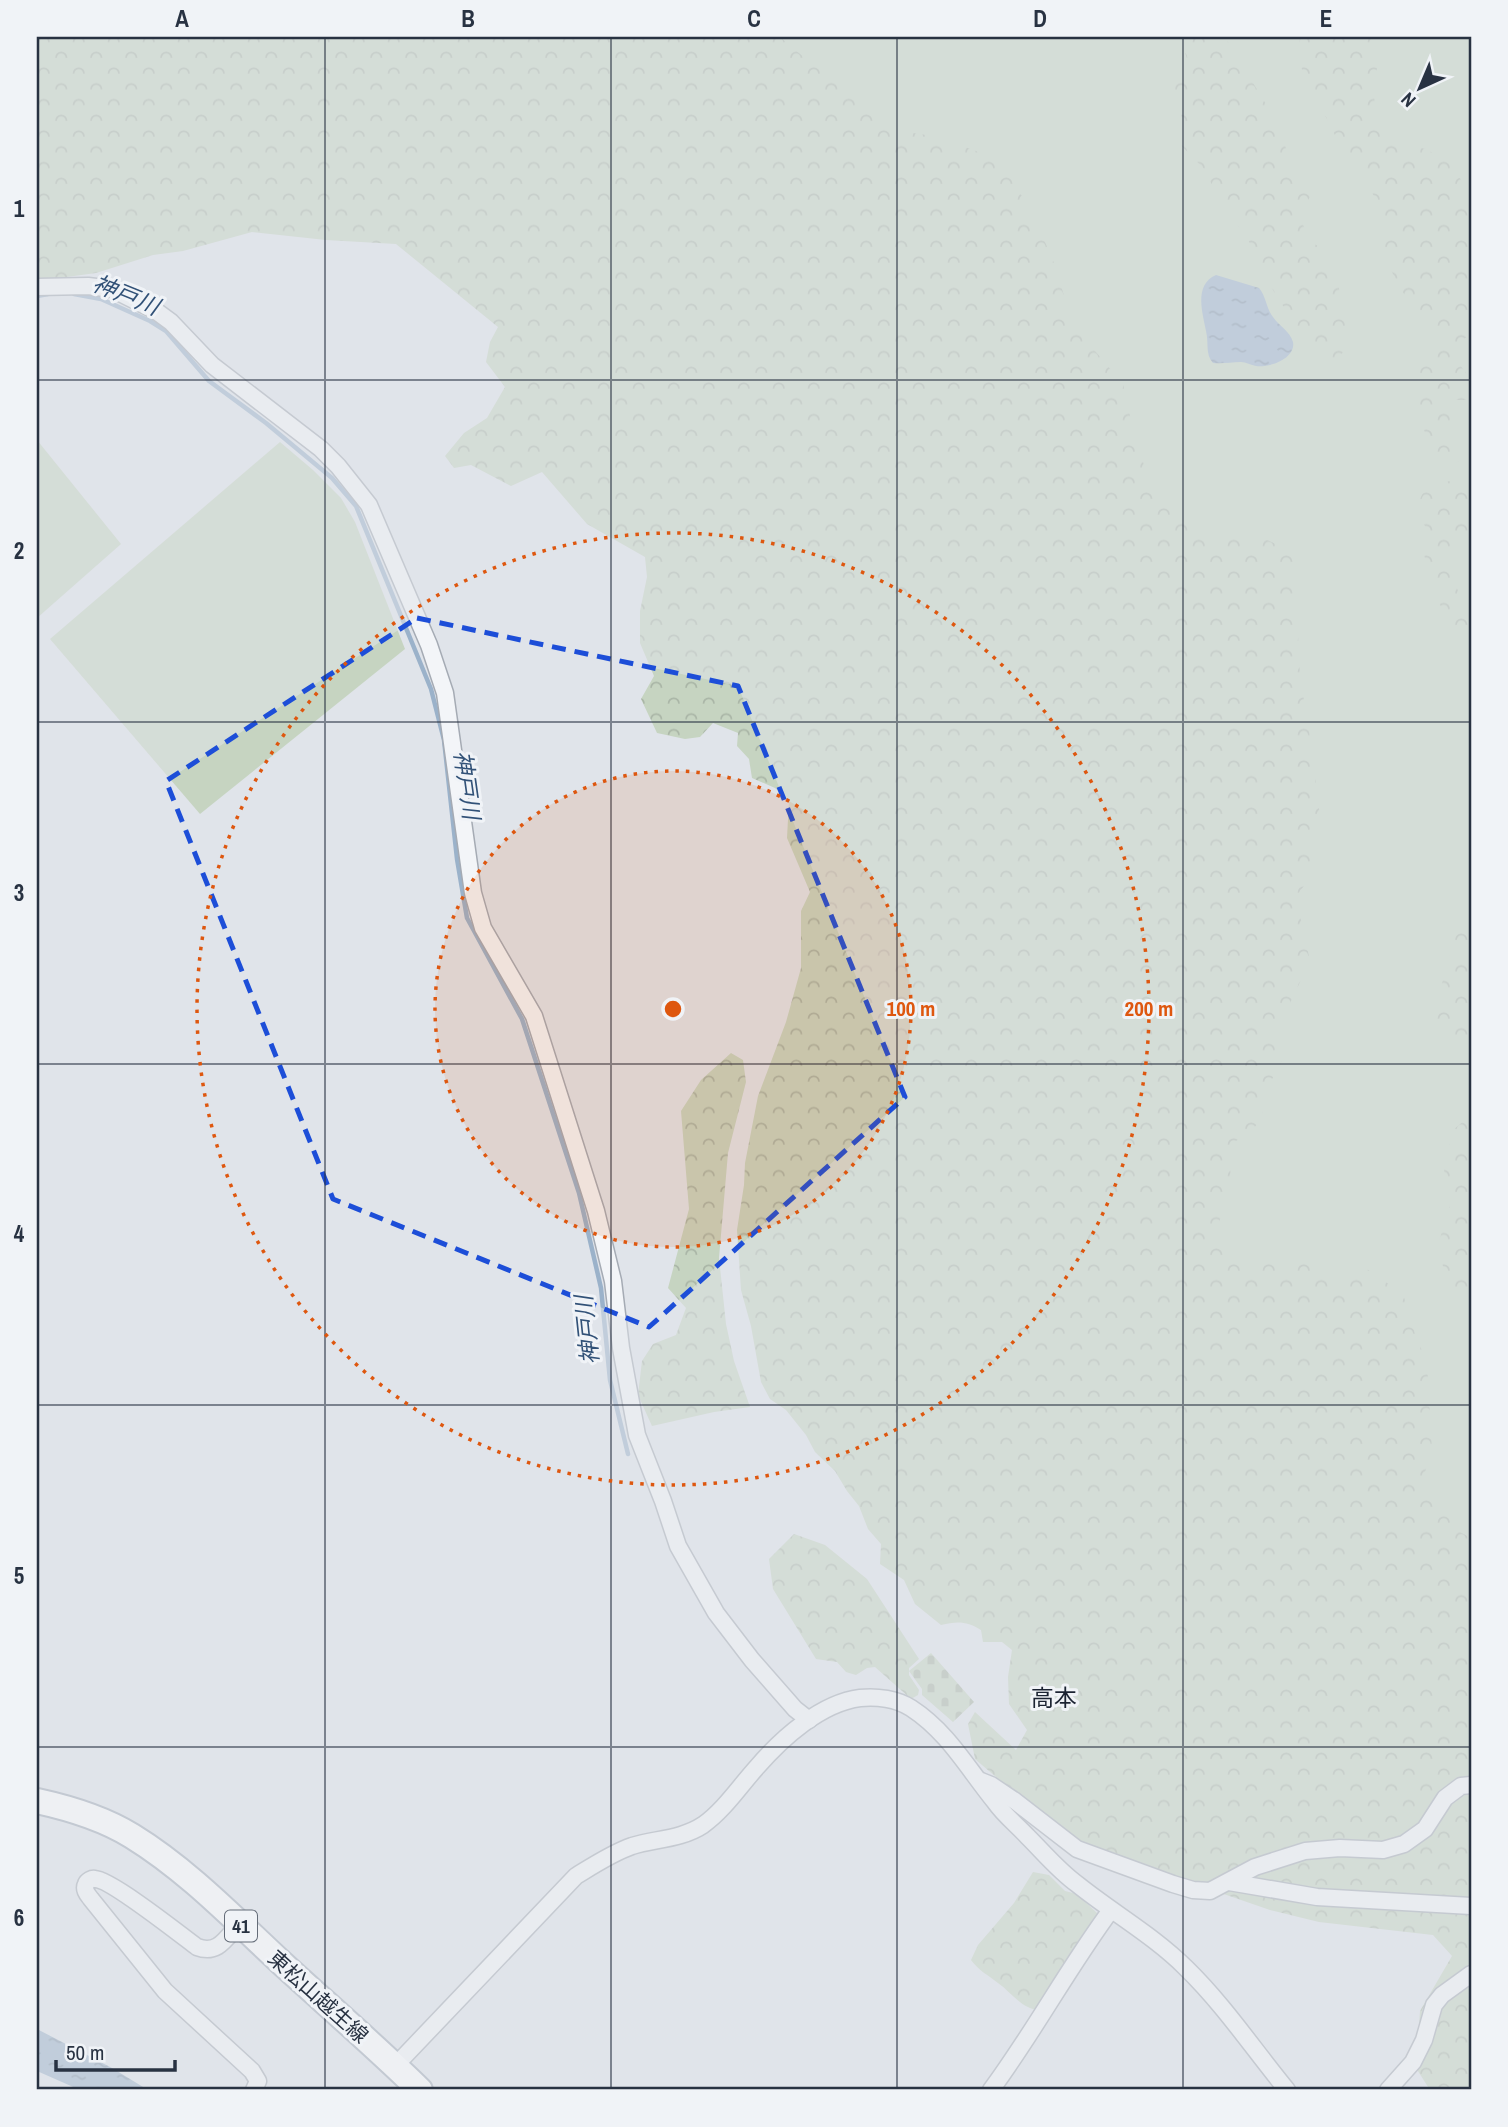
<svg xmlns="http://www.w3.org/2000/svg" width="1508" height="2127" font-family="'Archivo Narrow','Noto Sans JP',sans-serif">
<defs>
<pattern id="forest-crowns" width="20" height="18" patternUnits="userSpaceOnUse" patternTransform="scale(1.75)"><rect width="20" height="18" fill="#c6d4c1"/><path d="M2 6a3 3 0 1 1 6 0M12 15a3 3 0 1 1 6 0" fill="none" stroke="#aab6a7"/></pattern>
<pattern id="cemetery-stones" width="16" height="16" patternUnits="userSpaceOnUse" patternTransform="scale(1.75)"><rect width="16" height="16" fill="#c6d4c1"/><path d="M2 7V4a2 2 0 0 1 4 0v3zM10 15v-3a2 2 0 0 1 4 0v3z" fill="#aab6a7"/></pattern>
<pattern id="water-ripples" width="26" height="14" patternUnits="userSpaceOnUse" patternTransform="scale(1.75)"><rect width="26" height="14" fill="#9bb2ca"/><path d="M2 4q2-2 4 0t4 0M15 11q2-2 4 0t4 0" fill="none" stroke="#7e91a6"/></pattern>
</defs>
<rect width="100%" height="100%" fill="#e0e4ea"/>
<g fill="#c6d4c1">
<polygon points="745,37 1471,37 1471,1546 1188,1279"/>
<polygon points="37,440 121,544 37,618"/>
<polygon points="280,442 313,470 341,498 355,522 405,649 200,814 50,639"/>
</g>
<g fill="url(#forest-crowns)">
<path d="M 37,37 L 780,37 L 806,59 L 849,89 L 894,130 L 939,137 L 1002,161 L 1036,221 L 1054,263 L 1073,325 L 1123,384 L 1133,429 L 1147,475 L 1208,533 L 1251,532 L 1294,553 L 1300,676 L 1312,749 L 1320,817 L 1307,833 L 1309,851 L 1316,869 L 1296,897 L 1310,961 L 1290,1003 L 1271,1034 L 1287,1051 L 1261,1100 L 1263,1118 L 1249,1133 L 1231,1144 L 1230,1188 L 1214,1238 L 1224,1251 L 1258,1262 L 1288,1258 L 1308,1262 L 1325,1273 L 1367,1269 L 1403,1294 L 1416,1337 L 1427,1362 L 1432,1451 L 1418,1493 L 1442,1509 L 1458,1531 L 1471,1538 L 1471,2090 L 1430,2090 L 1416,2068 L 1420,2011 L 1452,1956 L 1433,1935 L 1319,1922 L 1270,1910 L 1079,1844 L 1053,1826 L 975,1759 L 968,1724 L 975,1712 L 1016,1750 L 1027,1730 L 1009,1704 L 1008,1677 L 1012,1650 L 1002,1642 L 983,1642 L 981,1630 C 967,1621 957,1621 941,1625 L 915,1604 L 904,1580 L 880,1564 L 881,1544 L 868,1529 L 859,1506 L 847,1491 L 835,1471 L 815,1452 L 806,1435 L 786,1410 L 770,1399 L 761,1382 L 751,1326 L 741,1290 L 737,1230 L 744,1185 L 745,1163 L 758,1096 L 786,1022 L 801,968 L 801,911 L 810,892 L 787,838 L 789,800 L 775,788 L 752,778 L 749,759 L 737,746 L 738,733 L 713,723 L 700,737 L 685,739 L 657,733 L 641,699 L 654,676 L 640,643 L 640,611 L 647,577 L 645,557 L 587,524 L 542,472 L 511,486 L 471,465 L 454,468 L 445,456 L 464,433 L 487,418 L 505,387 L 486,362 L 490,342 L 498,327 L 396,244 L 326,240 L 252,232 L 183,251 L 153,255 L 96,273 L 37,281 Z"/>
<polygon points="1169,37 1225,37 1275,119 1293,167 1307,184 1310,197 1301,211 1302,223 1312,242 1329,254 1338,283 1347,332 1344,350 1336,364 1311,350 1266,279 1246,235 1227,214 1218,198 1205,170 1179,143 1182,108 1174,92 1175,75 1190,68 1183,46 1172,41"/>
<polygon points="1300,37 1376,37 1378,63 1374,84 1375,121 1390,142 1426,149 1450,164 1471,194 1471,336 1465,338 1451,354 1471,379 1471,400 1449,400 1455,423 1451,434 1467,445 1465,458 1453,464 1444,455 1434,456 1416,409 1421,388 1419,366 1437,355 1444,345 1434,328 1414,319 1409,303 1383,256 1384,220 1375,198 1360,171 1341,149 1330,124 1306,83 1302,70 1299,49"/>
<path d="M 1471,474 L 1471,542 L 1454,543 L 1450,572 L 1461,598 L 1471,615 L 1471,629 L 1462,635 L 1449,626 L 1428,576 L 1424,553 L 1428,530 C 1414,511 1414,510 1425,489 Z"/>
<polygon points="1471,910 1471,1062 1454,1052 1436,1027 1440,990 1455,938"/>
<polygon points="731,1053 743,1060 746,1082 728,1153 719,1258 726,1324 734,1361 750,1407 714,1412 652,1426 638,1395 642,1361 653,1344 676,1335 686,1308 668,1288 689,1209 681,1111 701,1080"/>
<polygon points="1471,1115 1471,1147 1464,1154 1471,1162 1471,1221 1468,1227 1471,1232 1471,1313 1449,1284 1437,1248 1450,1206 1444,1170 1453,1130"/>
<polygon points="794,1534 825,1545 867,1579 919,1659 909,1668 909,1675 919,1690 918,1695 911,1699 875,1667 867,1668 856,1675 846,1672 837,1662 816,1659 773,1589 769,1559"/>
<path d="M 1033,1872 L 1049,1875 L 1065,1891 L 1077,1894 L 1098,1914 L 1094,1928 L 1036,2010 C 1019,2006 1012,1993 998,1983 C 988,1975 979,1971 971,1960 L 978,1945 L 1014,1903 Z"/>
</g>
<polygon fill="url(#cemetery-stones)" points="931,1653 974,1702 953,1722 922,1695 922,1689 909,1671"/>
<g fill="url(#water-ripples)">
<path d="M 1216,275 L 1259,288 C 1266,296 1266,308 1273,317 C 1279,326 1290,331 1293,342 C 1296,359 1269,368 1256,366 C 1251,365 1246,362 1241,362 C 1231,362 1223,364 1213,363 C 1205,354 1209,343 1206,331 C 1203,314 1193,285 1216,275 Z"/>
<polygon points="37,2029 112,2068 148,2090 80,2090 37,2071"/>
</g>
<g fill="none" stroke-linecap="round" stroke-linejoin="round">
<g stroke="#9bb2ca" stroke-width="4.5">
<polyline points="74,294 101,299 150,321 166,331 209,381 266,423 332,478 356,506 431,689 444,740 457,859 467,918 522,1019 579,1193 601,1288 610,1380 628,1454"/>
<polyline points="37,296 48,294"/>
</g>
<defs>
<g id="minor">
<polyline points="37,287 88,286 112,289 156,311 171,322 212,365 321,449 338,466 369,505 429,645 445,693 473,893 483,928 534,1016 596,1211 613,1281 621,1348 637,1435 663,1501 678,1546 716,1613 752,1660 795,1709 809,1720"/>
<polyline points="981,1781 991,1785 1015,1801 1077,1849 1173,1884 1193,1890 1210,1891 1255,1867 1305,1851 1340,1848 1383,1850 1404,1844 1425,1829 1445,1798 1461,1786 1471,1785"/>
<polyline points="1229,1882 1317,1897 1471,1906"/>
<path d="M 239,1924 C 226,1938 218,1955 197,1947 C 181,1935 110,1879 95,1879 C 92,1878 87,1881 86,1884 C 83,1890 88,1895 91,1899 L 165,1991 L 252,2071 L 258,2081 L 254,2090"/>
<path d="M 395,2066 L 576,1876 C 594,1865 612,1853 632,1846 C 655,1839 682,1839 703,1825 C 724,1810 739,1787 757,1767 C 782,1738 821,1703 860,1698 C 877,1696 897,1699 911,1708 C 948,1732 968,1769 995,1802 C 1004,1815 1017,1825 1028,1837 C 1044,1853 1059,1871 1077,1884 C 1113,1913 1154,1936 1186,1968 C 1224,2005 1254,2050 1287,2090"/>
<path d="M 991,2090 C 1034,2032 1068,1968 1111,1910"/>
<polyline points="1388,2090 1413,2062 1424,2040 1434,2005 1442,1995 1471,1974"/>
</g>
<path id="primary" d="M 37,1801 C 69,1808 103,1818 132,1836 C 189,1871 237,1922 286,1967 C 331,2008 377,2048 420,2090"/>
</defs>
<use href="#minor" stroke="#a5abb4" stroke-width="19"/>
<use href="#primary" stroke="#9fa9b6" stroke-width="28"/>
<use href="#minor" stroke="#f3f5f8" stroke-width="16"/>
<use href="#primary" stroke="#fff" stroke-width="24"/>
</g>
<path d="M0 0H1508V2127H0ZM 417,618 L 738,686 L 905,1097 L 649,1327 L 333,1199 L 166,781 Z" fill="#e0e4ea" fill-opacity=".55" fill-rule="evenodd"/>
<path fill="none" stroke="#1d4ed8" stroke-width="5" stroke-dasharray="14 9" stroke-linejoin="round" d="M 417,618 L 738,686 L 905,1097 L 649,1327 L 333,1199 L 166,781 Z"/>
<path fill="none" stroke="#283242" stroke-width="2" stroke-opacity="0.55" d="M 325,37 L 325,2090M 611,37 L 611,2090M 897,37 L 897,2090M 1183,37 L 1183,2090M 37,380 L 1471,380M 37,722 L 1471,722M 37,1064 L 1471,1064M 37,1405 L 1471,1405M 37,1747 L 1471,1747"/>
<circle cx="673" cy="1009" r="238" fill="#de570f" fill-opacity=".12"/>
<g fill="none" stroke="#de570f" stroke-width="3.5" stroke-dasharray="3.5 7">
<circle cx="673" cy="1009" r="238"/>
<circle cx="673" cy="1009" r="476"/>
</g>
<g text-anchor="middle" stroke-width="6" stroke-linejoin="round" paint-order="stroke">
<rect fill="#f0f3f7" stroke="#646c78" stroke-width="2" x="225" y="1910.5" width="32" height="31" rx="5"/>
<g font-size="19" font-weight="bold" fill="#283242">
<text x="241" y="1933">41</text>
</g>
<g font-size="21" fill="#283242" stroke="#f0f3f7">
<text transform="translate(318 1997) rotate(42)" y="7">東松山越生線</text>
</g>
<g font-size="23" font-style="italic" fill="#315177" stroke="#f0f3f7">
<text transform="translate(126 295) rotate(22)" y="8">神戸川</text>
<text transform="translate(467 785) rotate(82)" y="8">神戸川</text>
<text transform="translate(587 1330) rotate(-96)" y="8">神戸川</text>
</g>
<g font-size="23" fill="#1b2332" stroke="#f0f3f7">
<text x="1054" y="1706">高本</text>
</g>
</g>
<circle cx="673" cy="1009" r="10" fill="#de570f" stroke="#f0f3f7" stroke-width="3.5"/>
<g font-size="21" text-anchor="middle" font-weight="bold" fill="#de570f" stroke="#f0f3f7" stroke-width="6" stroke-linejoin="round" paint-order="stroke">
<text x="911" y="1016">100 m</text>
<text x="1149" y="1016">200 m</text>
</g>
<rect width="1508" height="2127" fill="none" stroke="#f0f3f7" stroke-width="77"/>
<g transform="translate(1420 88) rotate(224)" stroke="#f0f3f7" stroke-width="5" paint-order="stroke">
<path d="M0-5L12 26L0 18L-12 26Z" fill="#283242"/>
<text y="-10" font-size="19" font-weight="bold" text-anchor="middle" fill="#283242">N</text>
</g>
<path d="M56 2060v10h119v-10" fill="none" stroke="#283242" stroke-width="3.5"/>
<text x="66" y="2060" font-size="21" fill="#283242" stroke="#f0f3f7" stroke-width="5" paint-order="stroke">50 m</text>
<rect x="38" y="38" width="1432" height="2050" fill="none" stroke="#283242" stroke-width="2.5"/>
<g font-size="23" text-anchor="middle" font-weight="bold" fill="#283242">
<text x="182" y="27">A</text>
<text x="468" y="27">B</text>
<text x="754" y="27">C</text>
<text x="1040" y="27">D</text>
<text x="1326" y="27">E</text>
<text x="19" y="217">1</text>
<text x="19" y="559">2</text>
<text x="19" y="901">3</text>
<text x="19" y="1242">4</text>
<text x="19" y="1584">5</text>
<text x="19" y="1926">6</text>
</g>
</svg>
